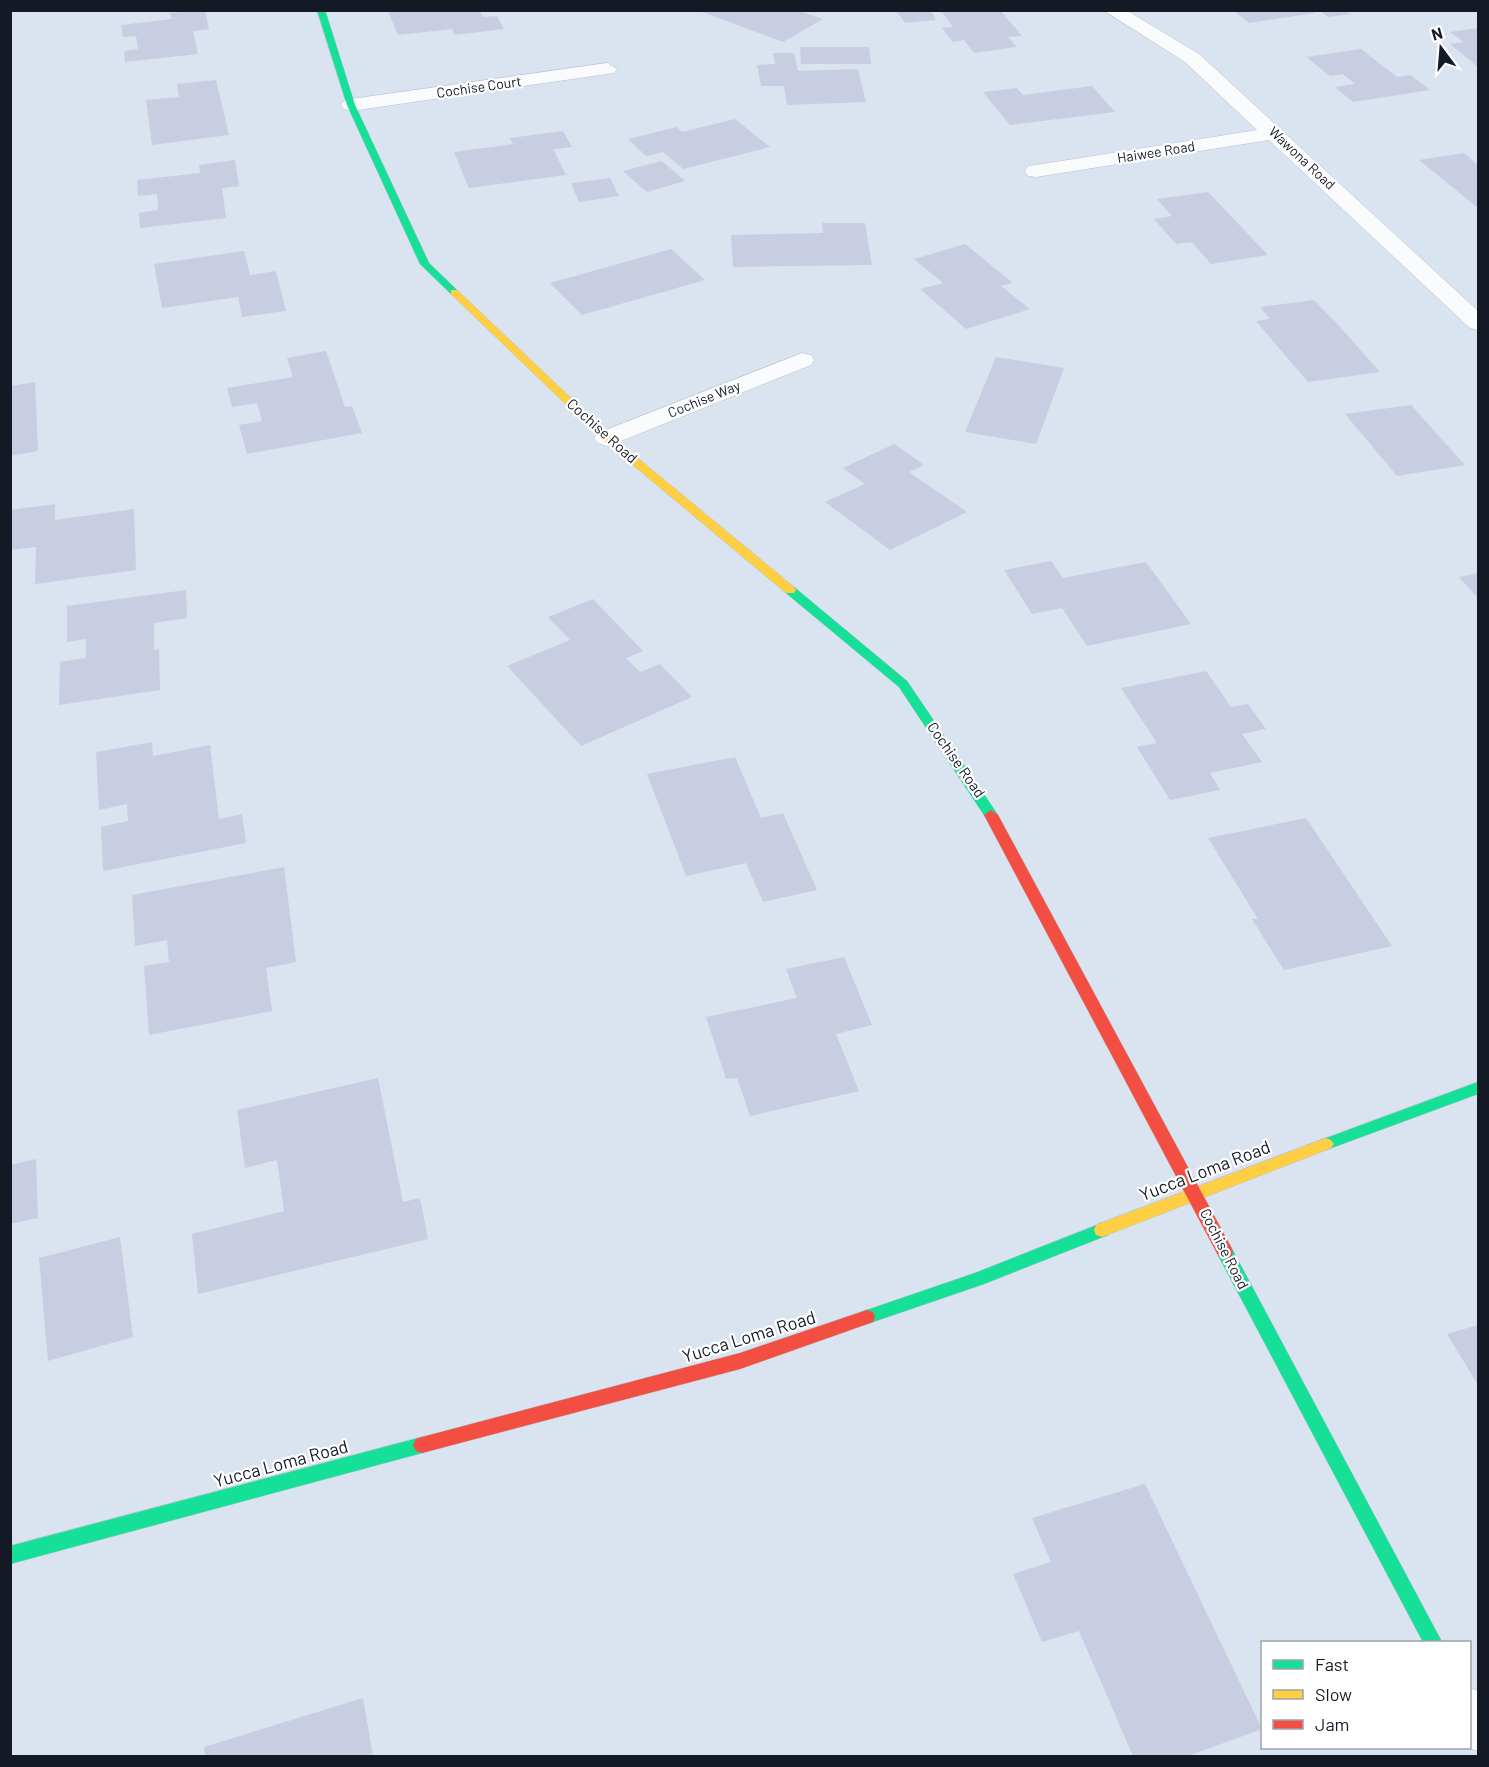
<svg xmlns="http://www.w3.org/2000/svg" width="1489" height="1767" font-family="Barlow,sans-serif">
<rect width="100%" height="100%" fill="#dae3f0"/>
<g fill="#c9cde2">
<polygon points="205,10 209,29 193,31 198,54 125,62 124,51 138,49 136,36 123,37 121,25 172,19 170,13"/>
<polygon points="479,10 483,17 497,16 504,29 454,35 452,29 398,35 388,11"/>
<polygon points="697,10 796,10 823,19 783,42"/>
<polygon points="896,10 930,10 936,20 905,23"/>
<polygon points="1000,10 1022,36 1008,37 1017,47 974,53 964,40 953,42 942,28 953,27 941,11"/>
<polygon points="1233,10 1312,10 1315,13 1249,23"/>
<polygon points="1319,10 1345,10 1350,14 1328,17"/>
<polygon points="1478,28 1478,67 1450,44 1464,42 1450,32"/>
<polygon points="800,47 869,47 871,64 801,64"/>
<polygon points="1361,49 1397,77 1411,75 1430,90 1353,102 1335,87 1355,84 1343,74 1330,76 1306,57"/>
<polygon points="773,53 794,53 798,71 858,69 866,102 787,105 784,86 761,86 757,65 775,64"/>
<polygon points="216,80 229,135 152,145 146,100 179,97 177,84"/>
<polygon points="1092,86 1115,112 1010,125 983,92 1017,88 1023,95"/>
<polygon points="735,119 770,147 683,169 663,152 646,156 628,139 677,127 682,132"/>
<polygon points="563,131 572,147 553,149 566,175 469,188 454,152 513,144 510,138"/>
<polygon points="1464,153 1478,165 1478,208 1419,160"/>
<polygon points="235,160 239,186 222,188 226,218 140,228 139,213 158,210 157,194 138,196 137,180 200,173 199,165"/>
<polygon points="662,161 685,181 647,192 623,171"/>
<polygon points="610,178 619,196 579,202 571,183"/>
<polygon points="1208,192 1268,255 1211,264 1192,242 1176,244 1154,219 1172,216 1157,199"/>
<polygon points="822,223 865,223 872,265 733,267 731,235 823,233"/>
<polygon points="965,244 1013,283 1001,286 1030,309 966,329 920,289 943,283 914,259"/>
<polygon points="671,249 705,280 582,315 550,283"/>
<polygon points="244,251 250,275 276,271 286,311 242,317 238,297 162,308 154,264"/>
<polygon points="1314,300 1341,328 1380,372 1308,382 1256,321 1270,319 1260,307"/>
<polygon points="326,351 345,407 352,406 362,433 247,454 239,425 262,421 257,403 232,407 227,388 293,377 287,358"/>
<polygon points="996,357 1064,368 1036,444 965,432"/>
<polygon points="35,382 38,451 10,456 10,386"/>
<polygon points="1411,405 1465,465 1397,476 1345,414"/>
<polygon points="894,444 924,465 909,472 967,512 890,550 825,502 865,484 843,468"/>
<polygon points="55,504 55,520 134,509 136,570 35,584 36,547 10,550 10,510"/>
<polygon points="1051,561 1063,578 1146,562 1191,624 1087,646 1062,608 1032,614 1004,570"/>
<polygon points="1478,573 1478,598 1459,577"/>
<polygon points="186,590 187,618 154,623 154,650 159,649 160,690 59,705 60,662 86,658 86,639 67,642 67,606"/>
<polygon points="593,599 643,651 626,658 640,672 660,664 692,697 581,746 507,666 570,640 548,617"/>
<polygon points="1206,671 1231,707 1248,704 1266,729 1242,734 1262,762 1210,773 1220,790 1170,800 1137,747 1157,743 1121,688"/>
<polygon points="152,742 153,756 210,745 219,819 242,814 246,843 103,871 101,827 128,821 127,804 99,810 96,752"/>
<polygon points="735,757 761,818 783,813 817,890 763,902 746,863 686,876 647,774"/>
<polygon points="1306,818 1392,946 1284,970 1252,919 1258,919 1208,838"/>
<polygon points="284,867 296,962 266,968 272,1011 149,1035 144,966 169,962 167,940 135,946 132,895"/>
<polygon points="844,957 872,1025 836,1034 859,1091 750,1116 737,1078 726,1079 706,1017 797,998 786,969"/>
<polygon points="378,1078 403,1202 420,1198 428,1239 198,1294 192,1234 284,1211 277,1160 245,1168 237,1110"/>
<polygon points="36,1159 38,1218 10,1224 10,1165"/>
<polygon points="120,1237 133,1337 48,1361 39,1258"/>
<polygon points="1478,1325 1478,1385 1447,1334"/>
<polygon points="1145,1484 1262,1729 1188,1756 1133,1756 1079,1631 1042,1642 1013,1574 1051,1562 1032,1518"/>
<polygon points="363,1698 373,1756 205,1756 204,1747"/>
</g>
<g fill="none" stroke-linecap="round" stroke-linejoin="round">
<defs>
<g id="street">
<polygon points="1103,10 1126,10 1199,54 1478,311 1478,330 1470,328 1269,140 1036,177 1028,176 1025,171 1028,166 1036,165 1257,130 1185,62"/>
<polygon points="607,63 617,69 614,73 351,111 344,109 341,105 344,101 351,99"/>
<polygon points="802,353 811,355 814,360 811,365 616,443 607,446 598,443 594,438 598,433"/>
<polygon points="1470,1688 1478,1691 1478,1751 1468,1748"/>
</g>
<g id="fast">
<polygon points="317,10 325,10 355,105 429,263 457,290 457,294 451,294 420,264 347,105"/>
<polygon points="790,586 794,587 907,681 996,812 998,815 996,818 986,818 899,687 786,593 784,590"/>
<polygon points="1478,1082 1478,1094 1326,1150 1321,1148 1318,1144 1321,1140"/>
<polygon points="1102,1223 1108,1225 1110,1230 1108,1235 984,1284 867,1324 861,1322 859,1317 861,1312 975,1273"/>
<polygon points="1225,1245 1231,1247 1442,1642 1423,1642 1219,1257 1217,1252 1219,1247"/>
<polygon points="422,1437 428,1439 431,1445 428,1451 422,1453 10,1564 10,1546"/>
</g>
<g id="slow">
<polygon points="451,290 457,290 611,436 794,587 796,590 794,593 786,593 603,440 451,294"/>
<polygon points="1326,1138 1331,1140 1334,1144 1331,1148 1102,1237 1096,1235 1094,1230 1096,1225"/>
</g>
<g id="jam">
<polygon points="991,810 998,815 1231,1247 1233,1252 1231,1257 1225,1259 1219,1257 984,815"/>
<polygon points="867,1310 873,1312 875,1317 873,1322 740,1369 422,1453 416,1451 413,1445 416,1439 422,1437 740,1353"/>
</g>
</defs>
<use href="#street" stroke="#b9c0cc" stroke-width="1"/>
<use href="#fast" stroke="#b9c0cc" stroke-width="1"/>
<use href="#slow" stroke="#b9c0cc" stroke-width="1"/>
<use href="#jam" stroke="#b9c0cc" stroke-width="1"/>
<use href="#street" fill="#f9fbfd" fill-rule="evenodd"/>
<use href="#fast" fill="#16e098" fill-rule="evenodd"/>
<use href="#slow" fill="#ffcf43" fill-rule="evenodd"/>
<use href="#jam" fill="#f24e42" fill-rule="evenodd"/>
</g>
<g text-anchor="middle" stroke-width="4.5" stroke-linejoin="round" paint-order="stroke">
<g font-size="14" fill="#131a25" stroke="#fff">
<text transform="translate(479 87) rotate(-8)" y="5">Cochise Court</text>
<text transform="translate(1156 152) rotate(-9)" y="5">Haiwee Road</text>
<text transform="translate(1302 158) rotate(43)" y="5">Wawona Road</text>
<text transform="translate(704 399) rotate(-22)" y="5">Cochise Way</text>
</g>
<g font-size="15" fill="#131a25" stroke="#fff">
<text transform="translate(602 431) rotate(42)" y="5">Cochise Road</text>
<text transform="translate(956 760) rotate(55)" y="5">Cochise Road</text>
<text transform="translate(1224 1249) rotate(63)" y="5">Cochise Road</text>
</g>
<g font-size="18" fill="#131a25" stroke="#fff">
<text transform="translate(1205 1171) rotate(-21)" y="6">Yucca Loma Road</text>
<text transform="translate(749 1337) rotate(-17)" y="6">Yucca Loma Road</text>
<text transform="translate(281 1464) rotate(-15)" y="6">Yucca Loma Road</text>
</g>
</g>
<rect width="1489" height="1767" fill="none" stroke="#131a25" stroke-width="24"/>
<rect x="1261" y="1641" width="210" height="108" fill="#ffffff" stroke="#a1a3a8" stroke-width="1.5"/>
<rect x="1273" y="1660" width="30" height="9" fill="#16e098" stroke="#a1a3a8" stroke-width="1.5"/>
<text x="1315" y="1671" font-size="18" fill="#131a25">Fast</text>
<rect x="1273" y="1690" width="30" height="9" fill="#ffcf43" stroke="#a1a3a8" stroke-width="1.5"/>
<text x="1315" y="1701" font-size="18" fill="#131a25">Slow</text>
<rect x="1273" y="1720" width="30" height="9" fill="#f24e42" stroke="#a1a3a8" stroke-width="1.5"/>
<text x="1315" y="1731" font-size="18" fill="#131a25">Jam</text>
<g transform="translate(1441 48) rotate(344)" stroke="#ffffff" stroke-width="4.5" paint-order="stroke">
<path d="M0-4.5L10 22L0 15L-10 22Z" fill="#131a25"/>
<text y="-9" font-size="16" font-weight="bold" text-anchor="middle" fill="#131a25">N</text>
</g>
</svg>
